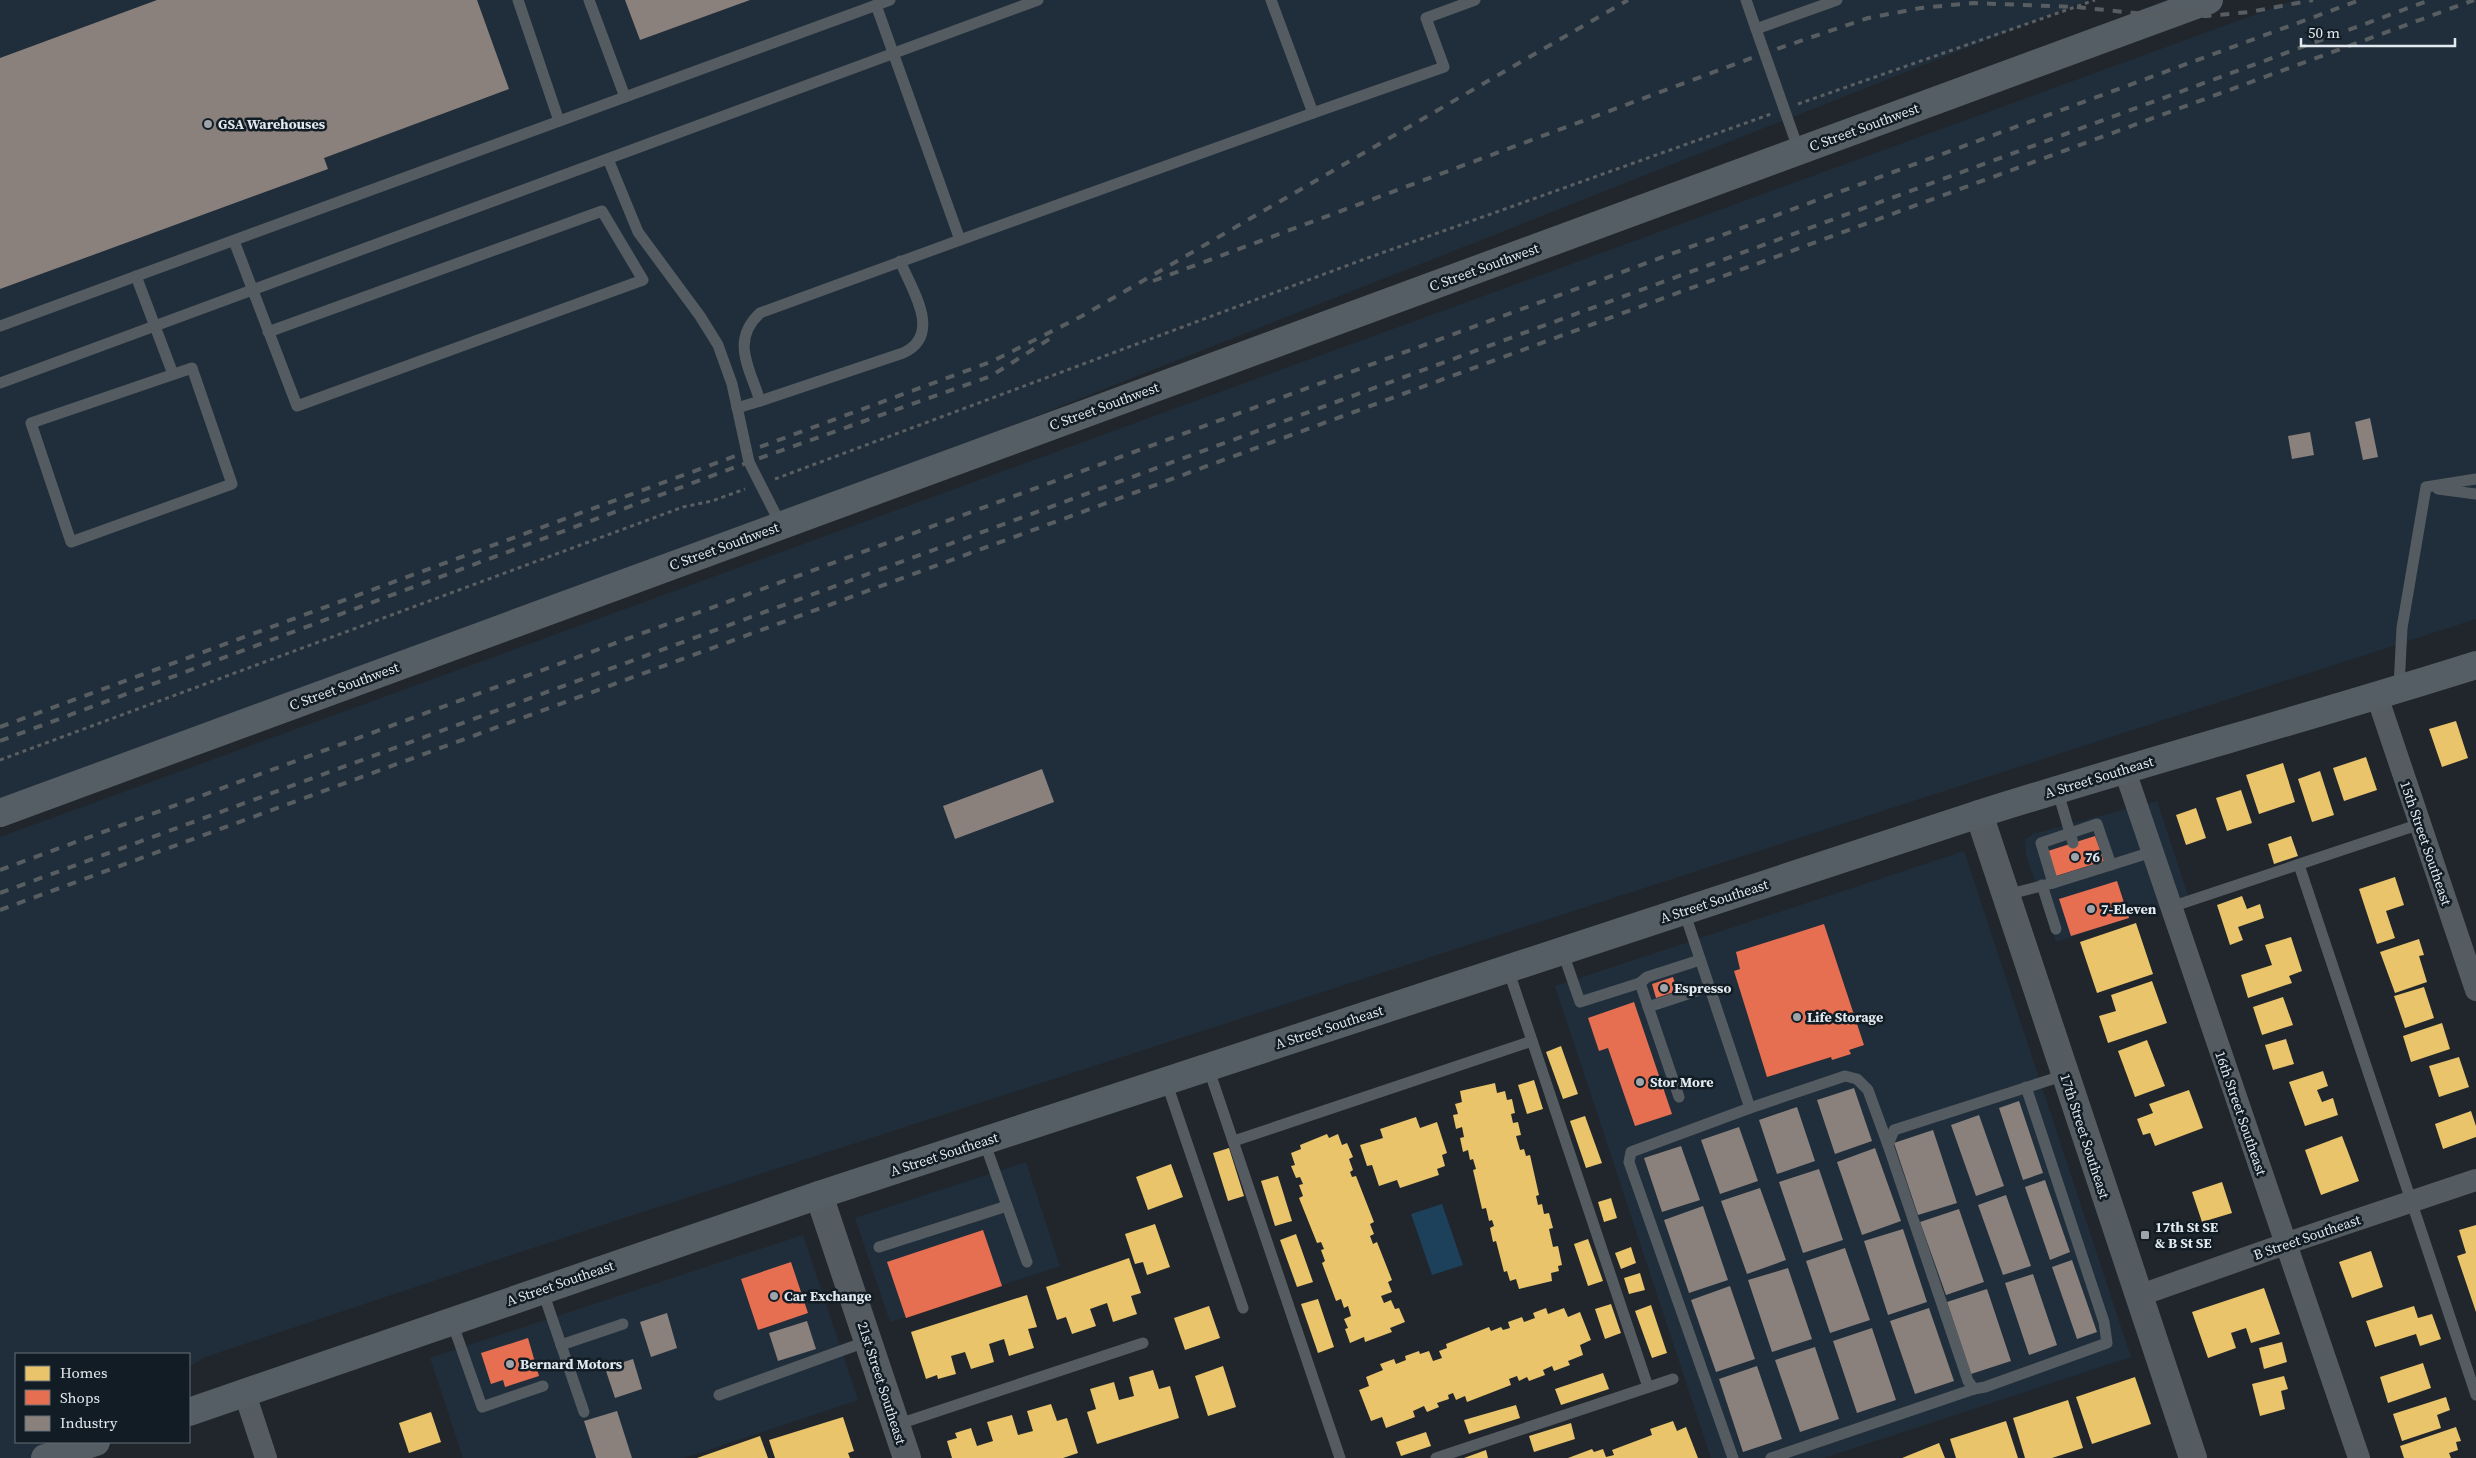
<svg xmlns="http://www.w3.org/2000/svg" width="2476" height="1458" font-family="'Source Serif 4',serif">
<rect width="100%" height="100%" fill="#20262b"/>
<g fill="#202e3b">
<polygon points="0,0 2088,0 0,826"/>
<polygon points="2295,0 2476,0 2476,619 590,1229 205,1357 189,1367 189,1354 16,1354 16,1442 68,1442 41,1458 0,1458 0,837"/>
<polygon points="2157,801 2189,898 2056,942 2026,855 2025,840 2033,834"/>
<polygon points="1964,851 2131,1357 1824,1458 1711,1458 1555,986"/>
<polygon points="1026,1162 1060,1266 890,1322 855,1218"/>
<polygon points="803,1235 858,1400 684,1458 463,1458 430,1358"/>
</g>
<polygon fill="#1d405b" points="1442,1204 1463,1265 1432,1275 1411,1214"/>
<g fill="#e9c46a">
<polygon points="2456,721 2468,758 2442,767 2429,729"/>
<polygon points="2366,757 2377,790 2344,801 2333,768"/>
<polygon points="2283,763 2295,802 2259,814 2246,775"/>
<polygon points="2320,771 2334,815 2312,822 2298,779"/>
<polygon points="2241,790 2252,823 2227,831 2216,798"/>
<polygon points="2196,808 2206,838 2186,845 2176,815"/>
<polygon points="2291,836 2298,856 2274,864 2268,844"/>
<polygon points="2395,877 2404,905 2386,911 2395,938 2377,944 2359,889"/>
<polygon points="2242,896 2247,909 2260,904 2264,918 2238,927 2243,940 2230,945 2217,905"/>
<polygon points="2136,923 2153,974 2097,993 2080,942"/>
<polygon points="2291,937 2302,971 2289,976 2292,983 2248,998 2241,975 2272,965 2265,945"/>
<polygon points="2419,939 2424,955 2419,956 2427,982 2395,993 2380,952"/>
<polygon points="2152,981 2167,1023 2108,1043 2099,1016 2116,1011 2111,995"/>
<polygon points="2424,987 2434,1018 2405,1028 2394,996"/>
<polygon points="2283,997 2293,1025 2262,1035 2253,1007"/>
<polygon points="2442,1023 2450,1049 2411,1062 2403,1036"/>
<polygon points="2286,1039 2294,1064 2273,1070 2265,1045"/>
<polygon points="2147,1040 2165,1086 2135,1097 2118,1051"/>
<polygon points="1561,1046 1578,1094 1563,1099 1546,1052"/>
<polygon points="2459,1057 2469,1087 2439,1097 2429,1066"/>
<polygon points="2323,1071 2328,1086 2317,1090 2322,1102 2333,1098 2338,1115 2305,1126 2289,1082"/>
<polygon points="1534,1080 1543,1109 1527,1114 1518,1085"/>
<polygon points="1495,1083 1497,1093 1505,1091 1507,1100 1512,1099 1515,1113 1511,1114 1513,1123 1518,1122 1521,1135 1516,1136 1520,1150 1524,1149 1526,1156 1530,1155 1539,1195 1536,1196 1538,1205 1542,1204 1544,1214 1549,1213 1553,1228 1549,1229 1553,1247 1558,1246 1562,1265 1558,1266 1559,1271 1551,1273 1552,1281 1519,1289 1516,1279 1510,1281 1507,1271 1504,1272 1496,1241 1493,1242 1490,1228 1494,1226 1492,1220 1489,1221 1486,1208 1482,1209 1473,1170 1476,1169 1473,1159 1470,1160 1468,1150 1463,1152 1460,1138 1464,1137 1462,1127 1456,1129 1453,1115 1458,1114 1455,1104 1462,1102 1460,1091"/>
<polygon points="2189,1090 2203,1128 2155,1146 2150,1133 2143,1135 2137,1119 2153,1113 2149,1104"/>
<polygon points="2471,1111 2476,1126 2476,1137 2443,1149 2435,1124"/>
<polygon points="1585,1116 1602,1163 1586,1168 1570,1121"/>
<polygon points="1416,1117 1420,1128 1437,1122 1447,1153 1442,1155 1445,1166 1437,1169 1439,1175 1400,1188 1397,1180 1379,1186 1372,1165 1367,1166 1360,1145 1383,1138 1380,1129"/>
<polygon points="1327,1134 1329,1138 1338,1134 1342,1145 1347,1143 1353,1157 1349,1159 1353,1170 1350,1172 1352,1177 1356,1176 1374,1222 1370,1224 1374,1234 1370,1236 1373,1244 1377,1242 1392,1280 1388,1282 1392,1292 1381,1296 1384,1303 1391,1300 1395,1309 1399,1308 1405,1322 1390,1328 1392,1332 1365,1342 1364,1337 1350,1343 1345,1329 1348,1328 1344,1319 1351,1316 1348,1306 1344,1308 1341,1299 1336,1301 1322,1263 1325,1261 1321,1250 1324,1249 1321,1242 1317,1243 1299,1198 1303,1196 1299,1185 1303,1184 1300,1177 1296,1178 1291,1166 1295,1165 1291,1153 1301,1149 1300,1145"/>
<polygon points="2342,1136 2359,1181 2321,1195 2305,1150"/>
<polygon points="1229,1148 1244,1196 1228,1201 1213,1153"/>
<polygon points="1171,1164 1183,1197 1148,1210 1136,1177"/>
<polygon points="1278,1176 1292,1221 1275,1226 1261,1181"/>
<polygon points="2222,1182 2232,1213 2202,1222 2192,1192"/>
<polygon points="1611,1198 1617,1218 1604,1222 1598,1202"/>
<polygon points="1155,1224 1170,1267 1147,1275 1143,1262 1135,1264 1125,1234"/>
<polygon points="2476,1225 2476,1312 2457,1256 2466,1253 2459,1230"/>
<polygon points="1296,1234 1313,1282 1297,1287 1280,1240"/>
<polygon points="1588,1239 1603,1281 1588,1286 1574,1244"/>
<polygon points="1631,1247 1636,1263 1621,1269 1615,1253"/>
<polygon points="2371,1251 2383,1287 2352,1298 2339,1262"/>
<polygon points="1129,1258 1141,1293 1131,1296 1137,1314 1113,1322 1107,1303 1090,1309 1096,1326 1072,1334 1066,1317 1057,1320 1046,1287"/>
<polygon points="1640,1273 1645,1290 1629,1294 1624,1278"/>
<polygon points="2264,1288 2280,1334 2251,1343 2246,1328 2231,1333 2236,1348 2208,1358 2192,1312"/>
<polygon points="1027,1295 1037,1327 1028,1329 1034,1348 1009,1356 1004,1339 989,1344 994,1362 971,1369 965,1352 951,1356 956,1374 938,1379 937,1375 926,1379 911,1332"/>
<polygon points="1318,1299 1334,1347 1318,1353 1301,1304"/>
<polygon points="1611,1304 1621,1333 1605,1339 1595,1309"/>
<polygon points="1651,1305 1667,1353 1652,1358 1635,1311"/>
<polygon points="1209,1306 1220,1338 1185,1350 1174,1318"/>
<polygon points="2414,1306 2418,1318 2432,1314 2441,1339 2420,1346 2416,1334 2375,1347 2366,1321"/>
<polygon points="1546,1308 1548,1314 1564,1308 1568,1317 1580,1312 1591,1340 1580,1345 1583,1355 1568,1361 1570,1365 1554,1371 1552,1366 1543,1370 1545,1375 1529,1381 1527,1377 1519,1381 1517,1376 1509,1379 1511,1385 1467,1402 1465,1396 1456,1400 1453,1393 1448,1395 1449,1399 1437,1403 1439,1407 1427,1412 1424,1406 1413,1411 1415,1417 1386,1428 1382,1417 1371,1421 1359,1390 1369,1386 1366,1377 1383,1370 1380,1364 1394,1359 1396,1364 1406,1360 1405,1356 1419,1351 1420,1354 1429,1351 1433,1361 1442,1358 1439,1351 1447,1348 1446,1344 1489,1327 1491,1331 1501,1327 1503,1330 1510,1328 1508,1322 1522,1317 1524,1322 1535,1318 1533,1313"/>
<polygon points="2282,1342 2287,1362 2264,1369 2259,1348"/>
<polygon points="2423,1363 2431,1388 2388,1403 2380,1377"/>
<polygon points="1223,1366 1236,1407 1208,1416 1195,1376"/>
<polygon points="1153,1370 1159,1389 1170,1386 1179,1418 1097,1444 1087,1412 1096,1409 1090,1389 1114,1382 1119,1400 1134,1396 1129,1377"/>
<polygon points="1603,1373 1609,1389 1561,1405 1555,1389"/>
<polygon points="2284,1376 2288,1389 2281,1391 2285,1409 2260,1416 2252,1384"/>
<polygon points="2135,1377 2151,1424 2092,1444 2076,1397"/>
<polygon points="2446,1397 2450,1410 2437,1415 2441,1428 2402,1441 2393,1414"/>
<polygon points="2068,1400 2083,1448 2052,1458 2025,1458 2013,1418"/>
<polygon points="1051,1404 1057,1421 1067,1418 1078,1453 1063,1458 952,1458 947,1441 957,1438 955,1433 971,1428 977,1446 993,1441 987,1422 1012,1415 1018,1435 1033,1431 1027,1411"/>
<polygon points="1516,1405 1520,1418 1469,1434 1464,1420"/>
<polygon points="431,1412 441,1442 409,1453 399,1423"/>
<polygon points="843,1417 854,1451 848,1453 850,1458 775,1458 769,1440"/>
<polygon points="1673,1421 1677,1431 1686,1427 1698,1458 1568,1458 1592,1449 1594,1452 1603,1449 1606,1457 1614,1455 1612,1450 1652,1435 1650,1429"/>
<polygon points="2006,1421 2018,1458 1956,1458 1950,1439"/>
<polygon points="1571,1423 1575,1439 1534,1452 1529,1436"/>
<polygon points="2456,1427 2461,1441 2456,1442 2458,1450 2449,1453 2451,1458 2404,1458 2400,1446"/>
<polygon points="1426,1432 1431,1446 1401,1456 1396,1442"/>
<polygon points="760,1436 768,1458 697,1458"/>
<polygon points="1939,1443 1945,1458 1902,1458"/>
<polygon points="1486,1450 1488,1458 1464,1458"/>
</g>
<g fill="#e76f51">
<polygon points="2095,836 2104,861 2056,876 2048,851"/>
<polygon points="2117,881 2129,918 2071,936 2059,899"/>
<polygon points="1824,924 1864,1045 1849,1050 1851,1054 1832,1060 1831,1057 1767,1077 1734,971 1740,969 1736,952"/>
<polygon points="1673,977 1677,991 1656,998 1652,984"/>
<polygon points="1634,1002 1672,1114 1635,1126 1608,1048 1599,1051 1588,1018"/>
<polygon points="983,1230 1002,1286 906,1318 887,1262"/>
<polygon points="791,1262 808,1313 758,1330 741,1279"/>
<polygon points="528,1338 539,1376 505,1387 503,1380 491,1384 481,1353"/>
</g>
<g fill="#8a817c">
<polygon points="157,0 477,0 509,89 324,158 328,169 0,289 0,58"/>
<polygon points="625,0 750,0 640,40"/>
<polygon points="2370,418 2378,457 2363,460 2355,422"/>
<polygon points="2310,432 2314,455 2292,459 2288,436"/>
<polygon points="1042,769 1054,802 955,839 943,806"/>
<polygon points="1854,1088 1872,1141 1835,1154 1817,1100"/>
<polygon points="2019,1101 2043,1173 2023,1180 1999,1108"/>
<polygon points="1797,1107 1815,1161 1777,1174 1759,1120"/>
<polygon points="1979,1115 2004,1186 1976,1196 1951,1125"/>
<polygon points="1739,1127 1758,1181 1720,1194 1701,1140"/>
<polygon points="1933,1130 1957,1203 1918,1215 1894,1143"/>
<polygon points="1681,1146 1700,1200 1662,1212 1644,1158"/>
<polygon points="1875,1148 1901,1221 1862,1235 1837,1162"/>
<polygon points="1819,1169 1843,1240 1803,1253 1779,1182"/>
<polygon points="2045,1180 2070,1252 2050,1260 2025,1187"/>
<polygon points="1760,1188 1786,1260 1747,1274 1721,1201"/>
<polygon points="2006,1195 2031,1266 2003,1275 1978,1205"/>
<polygon points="1703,1206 1728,1280 1689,1293 1664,1220"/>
<polygon points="1959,1209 1984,1282 1946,1295 1920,1222"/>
<polygon points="1903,1229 1927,1302 1888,1315 1864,1241"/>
<polygon points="1845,1248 1870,1320 1830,1333 1806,1261"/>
<polygon points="2072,1260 2097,1332 2077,1339 2052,1267"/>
<polygon points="1788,1268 1812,1339 1772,1352 1748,1280"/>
<polygon points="2033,1274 2057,1345 2029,1355 2005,1283"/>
<polygon points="1730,1286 1755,1359 1716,1372 1691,1300"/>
<polygon points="1987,1289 2011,1361 1971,1374 1947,1302"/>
<polygon points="1929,1308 1954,1381 1915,1394 1890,1321"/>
<polygon points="667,1313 677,1348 651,1357 640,1322"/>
<polygon points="807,1321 816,1349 778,1361 769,1333"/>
<polygon points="1872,1328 1896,1400 1857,1413 1833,1341"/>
<polygon points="1815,1347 1839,1419 1800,1432 1775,1360"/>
<polygon points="633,1359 642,1389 615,1398 605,1368"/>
<polygon points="1757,1366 1782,1439 1743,1452 1719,1379"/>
<polygon points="617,1411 632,1458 596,1458 584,1421"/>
</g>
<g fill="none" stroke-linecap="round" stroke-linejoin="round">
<g stroke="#5a5f64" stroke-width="3" stroke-dasharray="4 4" stroke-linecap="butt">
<polyline points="1798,104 2095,0"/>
<polyline points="775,479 1362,260 1771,114"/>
<polyline points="0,760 683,507 712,501 745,489"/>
</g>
<g stroke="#555c61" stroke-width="11">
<polyline points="518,0 559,121"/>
<polyline points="589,0 625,97"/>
<polyline points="1271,0 1313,113 1444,67 1426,18 1475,0"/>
<polyline points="1746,0 1756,29"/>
<polyline points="876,5 960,240 1313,113"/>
<polyline points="1799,151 1756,29 1837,0"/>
<polyline points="608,159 638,232 700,316 718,345 732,384 749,462 781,525"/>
<polyline points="234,241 297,406 643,280 602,211 268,332"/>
<polyline points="136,276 173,374"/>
<polyline points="0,326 890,0"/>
<polygon points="192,368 232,484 71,542 31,423"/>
<polyline points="0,383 1038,0"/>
<path d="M 760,401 L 903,353 C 943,335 912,290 900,261"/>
<path d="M 737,408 L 760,401 C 750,368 730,341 760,313 L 960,240"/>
<polyline points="2438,489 2476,494"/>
<polyline points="2399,687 2402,628 2426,487 2476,479"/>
<polyline points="2057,789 2073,843"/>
<polyline points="2299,865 2476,1395"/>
<polyline points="2053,883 2041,843 2097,824 2111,865"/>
<polyline points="2042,885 2056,929"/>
<polyline points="2006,895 2053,883 2152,852"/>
<polyline points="2171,907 2420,824"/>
<polyline points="1684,911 1750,1108 1845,1076 1857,1079 1868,1090 1888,1145"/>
<polyline points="1562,950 1580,1002 1640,983 1679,1097"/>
<polyline points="1508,969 1648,1387"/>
<polyline points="1640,983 1647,977 1700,960"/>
<polyline points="1648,1007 1709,987"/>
<polyline points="1208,1067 1340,1458"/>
<polyline points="1166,1081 1243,1308"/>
<polyline points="2026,1087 2104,1322 2107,1343 1985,1387 1974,1389 1968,1381 1888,1145 1894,1130 2065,1075"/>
<polyline points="984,1141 1027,1262"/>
<polyline points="1234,1141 1532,1041"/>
<polyline points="879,1247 1007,1206"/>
<polyline points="542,1289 584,1412"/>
<polyline points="452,1322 482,1407 543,1386"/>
<polyline points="561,1345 623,1324"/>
<polyline points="719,1395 868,1341"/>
<polyline points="896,1425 1143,1343"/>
<polyline points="1436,1458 1673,1379"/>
<polyline points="1733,1458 1629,1162 1631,1152 1750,1108"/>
<polyline points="1771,1458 1974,1389"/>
</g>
<g stroke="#555c61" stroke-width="22">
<polyline points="2377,696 2476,990"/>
<polyline points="2124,768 2359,1458"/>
<polyline points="2138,1296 2285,1244 2476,1180"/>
<polyline points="245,1394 266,1458"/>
</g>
<g stroke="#555c61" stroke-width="28">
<polyline points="1979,814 2193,1458"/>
<polyline points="819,1195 907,1458"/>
</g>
<g stroke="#565e65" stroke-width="28">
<polyline points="0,813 2209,0"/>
<path d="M 189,1412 L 819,1195 L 1979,814 C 2144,762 2311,717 2476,665"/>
<polyline points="45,1458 96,1442"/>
</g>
<g stroke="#575d61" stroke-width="4" stroke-dasharray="9 9" stroke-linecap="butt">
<polyline points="1153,281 1765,53 1868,18 1921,8 1973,3 2076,7 2164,16 2207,16 2250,12 2313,0"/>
<polyline points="0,727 993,361 1082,316 1628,0"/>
<polyline points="0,741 749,462 991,376 1051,338"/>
<polyline points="0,870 2360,0"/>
<polyline points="0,893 2430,0"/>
<polyline points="0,910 2474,0"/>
</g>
</g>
<g fill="#9ea5aa" stroke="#121c25" stroke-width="2">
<circle cx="208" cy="124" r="5"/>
<circle cx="2075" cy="857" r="5"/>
<circle cx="2091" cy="909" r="5"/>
<circle cx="1664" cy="988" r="5"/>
<circle cx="1797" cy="1017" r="5"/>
<circle cx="1640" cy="1082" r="5"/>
<rect x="2140" y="1230" width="10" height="10" rx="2.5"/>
<circle cx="774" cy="1296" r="5"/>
<circle cx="510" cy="1364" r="5"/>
</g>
<g text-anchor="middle" stroke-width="5" stroke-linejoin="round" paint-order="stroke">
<g font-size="14" font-weight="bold" fill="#e2e9ef" stroke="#121c25" text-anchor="start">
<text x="218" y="129">GSA Warehouses</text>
<text x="2085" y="862">76</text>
<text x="2101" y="914">7-Eleven</text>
<text x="1674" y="993">Espresso</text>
<text x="1807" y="1022">Life Storage</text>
<text x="1650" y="1087">Stor More</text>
<text x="2155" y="1232">17th St SE<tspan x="2155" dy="16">&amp; B St SE</tspan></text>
<text x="784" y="1301">Car Exchange</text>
<text x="520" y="1369">Bernard Motors</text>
</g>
<g font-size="14" fill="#e2e9ef" stroke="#121c25">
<text transform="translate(1864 127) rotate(-20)" y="5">C Street Southwest</text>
<text transform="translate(1484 267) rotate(-20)" y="5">C Street Southwest</text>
<text transform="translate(1104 406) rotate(-20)" y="5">C Street Southwest</text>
<text transform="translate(724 546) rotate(-20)" y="5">C Street Southwest</text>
<text transform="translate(344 686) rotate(-20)" y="5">C Street Southwest</text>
<text transform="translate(2099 777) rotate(-17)" y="5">A Street Southeast</text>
<text transform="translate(2426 843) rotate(71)" y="5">15th Street Southeast</text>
<text transform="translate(1714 901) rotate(-18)" y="5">A Street Southeast</text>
<text transform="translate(1329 1027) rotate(-18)" y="5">A Street Southeast</text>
<text transform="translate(2241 1113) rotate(71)" y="5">16th Street Southeast</text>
<text transform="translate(2085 1136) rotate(72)" y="5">17th Street Southeast</text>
<text transform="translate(944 1154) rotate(-18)" y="5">A Street Southeast</text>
<text transform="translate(2307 1237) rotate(-19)" y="5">B Street Southeast</text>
<text transform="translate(560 1283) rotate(-19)" y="5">A Street Southeast</text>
<text transform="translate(882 1383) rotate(72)" y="5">21st Street Southeast</text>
</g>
</g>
<rect x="15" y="1353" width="175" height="90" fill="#121c25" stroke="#656e76"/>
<rect x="25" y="1366" width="25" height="15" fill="#e9c46a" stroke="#656e76"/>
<text x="60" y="1378" font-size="15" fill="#e2e9ef">Homes</text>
<rect x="25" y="1390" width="25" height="15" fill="#e76f51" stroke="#656e76"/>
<text x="60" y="1403" font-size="15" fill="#e2e9ef">Shops</text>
<rect x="25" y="1416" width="25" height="15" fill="#8a817c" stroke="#656e76"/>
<text x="60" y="1428" font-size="15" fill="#e2e9ef">Industry</text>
<path d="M2301 38v8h154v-8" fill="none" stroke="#e2e9ef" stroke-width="2.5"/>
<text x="2308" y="38" font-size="15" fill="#e2e9ef" stroke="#121c25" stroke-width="4" paint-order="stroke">50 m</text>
</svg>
